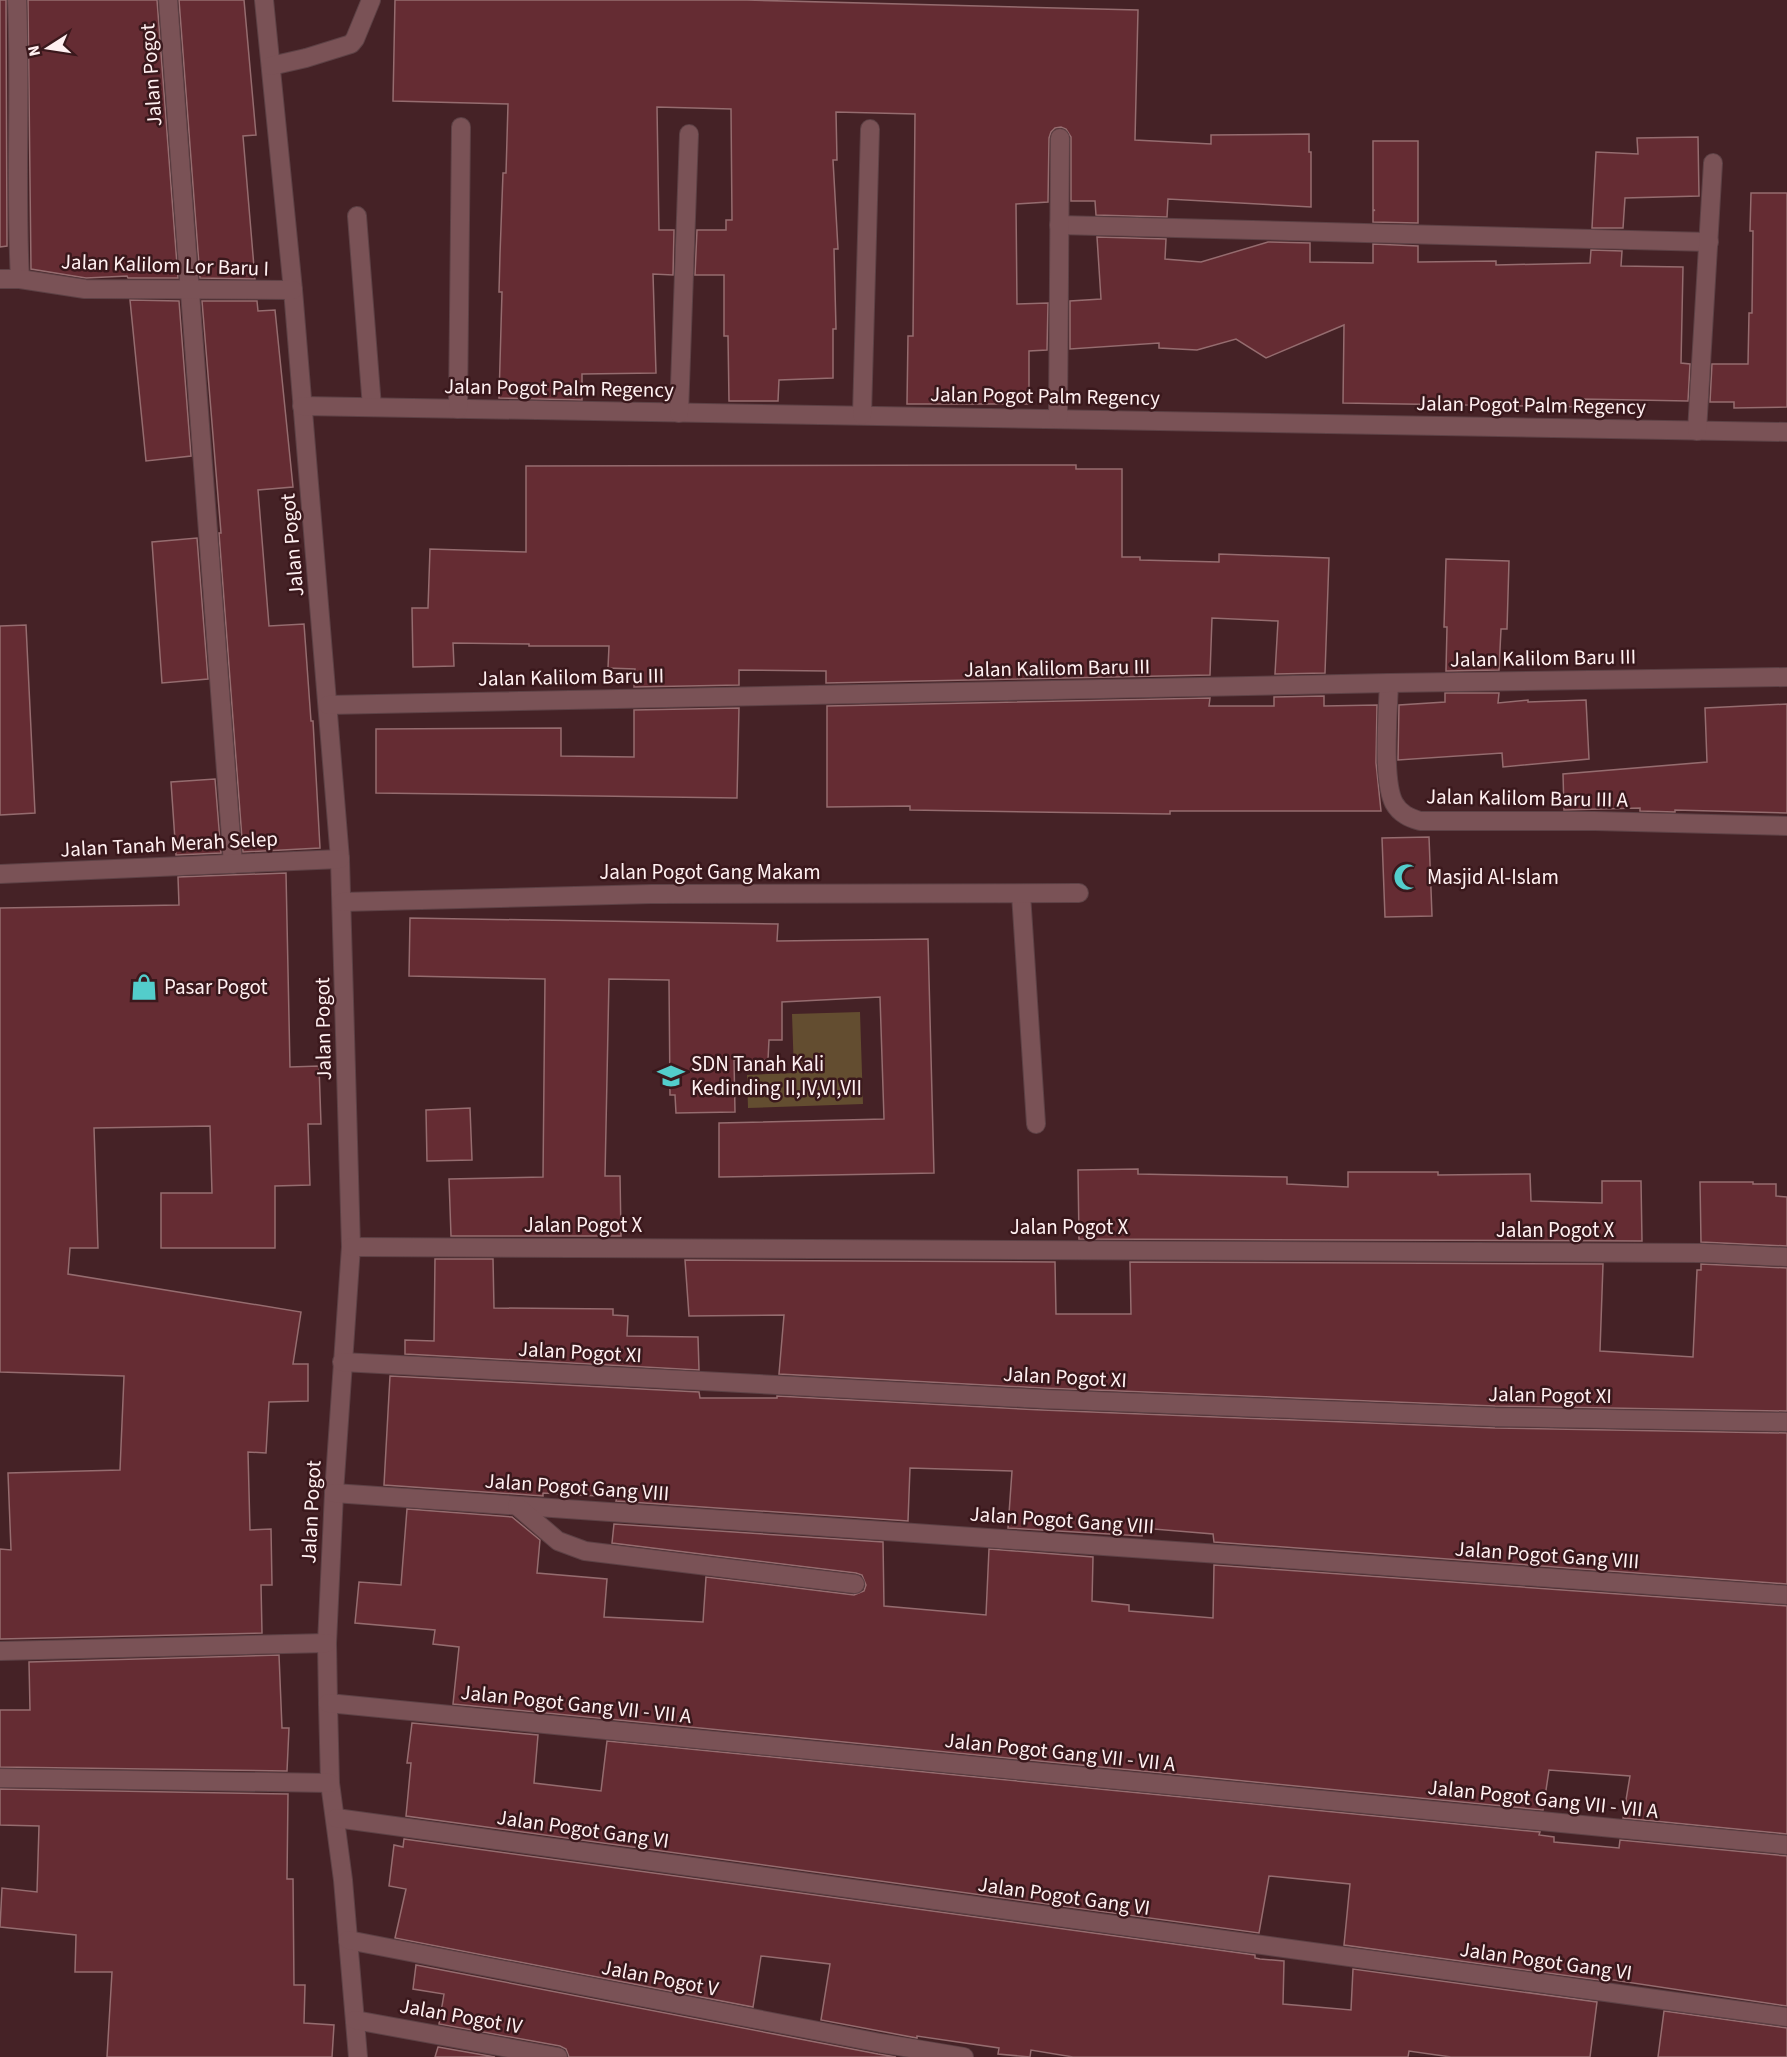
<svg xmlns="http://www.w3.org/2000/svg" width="1787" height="2057" font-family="'Source Sans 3',sans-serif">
<rect width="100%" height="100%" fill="#452226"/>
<polygon fill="#634d30" points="860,1012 863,1104 748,1108 747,1075 794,1073 792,1014"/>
<g fill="#652c33" stroke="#956c6f" stroke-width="1.5">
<polygon points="0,0 6,0 7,246 0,247"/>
<polygon points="28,0 157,0 178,278 128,278 127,276 86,278 31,269"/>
<polygon points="179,0 244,0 256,135 243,136 255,279 200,278"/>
<polygon points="395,0 747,0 1138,10 1135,140 1211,144 1211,135 1309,134 1309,152 1311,152 1311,207 1168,199 1167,217 1096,215 1095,201 1071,201 1071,137 1066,129 1061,127 1055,128 1051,132 1049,138 1048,202 1016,204 1017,304 1048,303 1047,350 1029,351 1029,404 907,404 908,336 913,336 915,114 836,112 837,160 833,160 838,249 834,249 836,329 833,329 833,378 779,380 778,401 729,401 728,336 724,336 724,275 695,275 697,230 726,230 726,220 732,220 731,109 657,107 659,230 674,230 673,275 653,274 656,373 582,374 582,400 499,398 502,292 499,292 500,254 503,173 506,173 508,104 393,101"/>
<polygon points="1698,137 1699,196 1625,198 1623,228 1592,228 1596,152 1638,154 1637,138"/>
<polygon points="1373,141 1418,141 1418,223 1373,222 1373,211 1375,210 1373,210"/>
<polygon points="1751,193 1787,193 1787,407 1734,408 1734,402 1710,402 1712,364 1748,364 1749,313 1752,313 1753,231 1750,231"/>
<polygon points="1097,237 1166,239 1165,259 1201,262 1268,242 1310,243 1310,262 1373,263 1373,244 1418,246 1418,262 1496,261 1496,265 1590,263 1591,250 1622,251 1621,266 1683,267 1681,363 1690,364 1688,401 1583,399 1583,407 1343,403 1344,325 1266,358 1236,339 1197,350 1159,348 1159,343 1070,349 1070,301 1101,299"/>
<polygon points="130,300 179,301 191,456 146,461"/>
<polygon points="202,301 257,301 258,311 275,310 293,487 258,490 269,626 304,624 311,721 313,721 320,848 243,852 219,533 221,533"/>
<polygon points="1076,465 1076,469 1122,469 1122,557 1140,557 1140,560 1219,562 1219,554 1329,558 1325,673 1275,674 1278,621 1212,618 1210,675 826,683 826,671 739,670 739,685 634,687 635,669 608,668 609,646 529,646 529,644 453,643 454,666 413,667 412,608 428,608 430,549 526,552 526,466"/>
<polygon points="197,538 208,679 162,683 152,542"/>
<polygon points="1446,559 1509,561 1507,629 1501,629 1499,670 1446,671 1447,627 1444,627"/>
<polygon points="26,625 35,813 0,815 0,626"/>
<polygon points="1445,693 1499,693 1498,703 1528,700 1528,702 1586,700 1589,759 1503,767 1502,753 1398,760 1399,705 1445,702"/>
<polygon points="1324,696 1324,706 1377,705 1376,763 1381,811 1170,811 1170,814 910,810 910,806 827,807 827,706 1210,698 1209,706 1274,706 1274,697"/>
<polygon points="1787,704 1787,813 1675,810 1675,812 1640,811 1640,808 1564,810 1563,774 1707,762 1705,708"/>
<polygon points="739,708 737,798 376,793 376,729 561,728 561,756 634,757 634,710"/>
<polygon points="215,779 221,853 176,855 171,782"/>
<polygon points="1429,837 1432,916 1385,917 1382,838"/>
<polygon points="286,873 290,1067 319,1066 321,1124 308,1124 310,1185 275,1186 275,1248 161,1248 161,1193 212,1193 210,1126 94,1128 98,1248 70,1248 68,1274 301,1312 293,1364 308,1364 308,1401 269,1402 266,1453 248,1452 250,1530 271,1529 272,1585 261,1585 262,1633 0,1639 0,1549 11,1550 8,1473 120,1470 124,1376 0,1372 0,908 179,905 178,877"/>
<polygon points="410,918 778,924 777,941 928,939 934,1173 719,1177 719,1123 884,1119 880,997 782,1002 782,1040 769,1040 768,1060 734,1060 735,1112 676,1113 675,1095 670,1095 669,980 609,979 605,1176 620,1176 621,1236 451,1236 449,1179 543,1177 545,979 409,976"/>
<polygon points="470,1108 472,1160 427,1161 426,1110"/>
<polygon points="1138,1169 1138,1174 1287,1177 1287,1184 1348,1187 1348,1172 1438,1172 1438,1175 1530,1174 1531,1201 1602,1203 1602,1181 1641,1181 1642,1241 1079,1239 1078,1170"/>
<polygon points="1700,1182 1753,1182 1753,1184 1776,1184 1776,1196 1787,1197 1787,1246 1701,1242"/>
<polygon points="435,1259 493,1259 494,1308 613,1309 613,1315 628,1316 627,1336 698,1337 699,1370 405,1354 405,1340 434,1341"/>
<polygon points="685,1260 1055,1262 1056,1314 1131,1314 1130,1262 1603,1264 1600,1351 1693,1357 1697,1270 1701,1270 1701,1264 1787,1268 1787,1411 1495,1406 1044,1388 779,1374 784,1315 689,1316"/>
<polygon points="390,1376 699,1392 700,1398 777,1398 777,1396 1042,1410 1495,1428 1787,1433 1787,1584 1214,1542 1213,1534 1142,1528 1142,1536 1008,1528 1012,1471 910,1468 908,1521 616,1501 617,1497 543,1493 543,1496 384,1485"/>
<polygon points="407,1509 512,1517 540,1540 537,1573 607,1579 604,1617 703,1622 706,1577 854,1595 864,1591 866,1585 862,1575 856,1573 612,1543 614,1524 883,1542 884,1606 986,1615 989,1549 1093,1557 1092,1601 1129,1605 1129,1611 1213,1618 1214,1565 1787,1606 1787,1834 1623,1818 1630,1776 1549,1770 1543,1810 453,1704 459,1647 433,1644 435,1630 355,1623 359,1582 401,1585"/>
<polygon points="279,1655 282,1728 289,1728 287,1771 0,1767 0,1710 30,1710 29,1662"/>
<polygon points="412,1723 538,1735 534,1783 601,1791 607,1741 1540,1832 1539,1835 1554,1837 1554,1842 1619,1848 1620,1840 1787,1856 1787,2006 1600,1978 1599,1980 1344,1945 1350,1884 1269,1876 1259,1933 406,1816 411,1763 407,1763"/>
<polygon points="0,1789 288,1794 287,1879 293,1879 294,1985 305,1985 304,2023 334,2025 332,2057 107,2057 112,1972 75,1972 76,1935 0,1927 2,1888 37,1892 39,1826 0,1825"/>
<polygon points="404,1839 1255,1955 1255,1958 1260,1959 1284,1961 1283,2004 1351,2010 1353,1969 1597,2002 1590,2057 1451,2057 1409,2051 1408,2057 1073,2057 1031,2050 1030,2057 998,2054 999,2048 917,2036 917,2038 821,2020 830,1964 761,1956 753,2007 395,1938 406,1889 389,1886 394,1845 403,1847"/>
<polygon points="416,1965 878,2054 896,2057 569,2057 566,2049 560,2046 439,2024 444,1994 413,1989"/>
<polygon points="1664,2011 1787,2028 1787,2057 1658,2057"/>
<polygon points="438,2047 495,2057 435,2057"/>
</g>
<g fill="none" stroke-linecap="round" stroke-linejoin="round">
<defs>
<g id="minor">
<path d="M 17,0 C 21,93 15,186 20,279"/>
<polyline points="168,0 233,864"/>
<polyline points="264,0 293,290 340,859 351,1247 334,1493 327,1643 328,1703 330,1783 343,1880 358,2057"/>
<polyline points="271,66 306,58 351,44 355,39 371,0"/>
<polyline points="357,216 372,407"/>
<polyline points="1059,225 1709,242"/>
<polyline points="0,279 20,279 85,289 293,290"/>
<polyline points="302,406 1787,432"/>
<polyline points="458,409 461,127"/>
<polyline points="679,413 689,134"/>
<polyline points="862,415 870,129"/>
<polyline points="1058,419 1060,138"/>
<polyline points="1697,431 1713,163"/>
<path d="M 1389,683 C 1388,711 1382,780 1394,803 C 1400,814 1410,818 1420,821 L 1595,821 L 1787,826"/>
<polyline points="328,705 1389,683 1787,677"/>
<polyline points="0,874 340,859"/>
<polyline points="1021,894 1036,1124"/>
<polyline points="342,902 651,894 1079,893"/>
<polyline points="351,1247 1703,1253 1787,1257"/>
<polyline points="342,1362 1043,1399 1495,1417 1787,1422"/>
<polyline points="334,1493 1234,1555 1787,1595"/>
<polyline points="517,1506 558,1541 585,1551 855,1584"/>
<polyline points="0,1651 327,1643"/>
<polyline points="328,1703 1787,1845"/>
<polyline points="0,1778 330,1783"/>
<polyline points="336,1818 1787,2017"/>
<polyline points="348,1940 880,2043 964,2057"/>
<polyline points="355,2020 558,2057"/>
</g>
</defs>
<use href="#minor" stroke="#5d4145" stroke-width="20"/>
<use href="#minor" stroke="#7a5256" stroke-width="18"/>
</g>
<defs>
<symbol id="mosque-bare" viewBox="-9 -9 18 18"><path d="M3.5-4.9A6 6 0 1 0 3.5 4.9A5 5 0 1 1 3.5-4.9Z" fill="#53cdcb" stroke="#3a181c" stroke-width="2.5" paint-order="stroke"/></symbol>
<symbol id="shop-bare" viewBox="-9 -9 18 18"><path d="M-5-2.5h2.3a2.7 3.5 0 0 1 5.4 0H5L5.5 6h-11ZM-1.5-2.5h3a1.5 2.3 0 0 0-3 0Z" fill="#53cdcb" stroke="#3a181c" stroke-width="2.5" paint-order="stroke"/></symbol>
<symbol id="school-bare" viewBox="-9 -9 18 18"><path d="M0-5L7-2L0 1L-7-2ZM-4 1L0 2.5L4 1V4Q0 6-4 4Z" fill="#53cdcb" stroke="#3a181c" stroke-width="2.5" paint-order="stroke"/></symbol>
</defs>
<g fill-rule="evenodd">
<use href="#mosque-bare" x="1388" y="858" width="38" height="38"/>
<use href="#shop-bare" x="125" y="968" width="38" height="38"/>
<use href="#school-bare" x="652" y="1057" width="38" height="38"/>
</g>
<g text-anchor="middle" stroke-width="5" stroke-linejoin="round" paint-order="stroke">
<g font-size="21" fill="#fff0f1" stroke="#3a181c">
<text transform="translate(151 75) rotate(-94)" y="7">Jalan Pogot</text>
<text transform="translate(165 265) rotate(2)" y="7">Jalan Kalilom Lor Baru I</text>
<text transform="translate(559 388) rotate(1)" y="7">Jalan Pogot Palm Regency</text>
<text transform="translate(1045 396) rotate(1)" y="7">Jalan Pogot Palm Regency</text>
<text transform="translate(1531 405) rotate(1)" y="7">Jalan Pogot Palm Regency</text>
<text transform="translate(292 545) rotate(-95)" y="7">Jalan Pogot</text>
<text transform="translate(1543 658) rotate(-1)" y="7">Jalan Kalilom Baru III</text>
<text transform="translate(1057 668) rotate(-1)" y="7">Jalan Kalilom Baru III</text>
<text transform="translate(571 677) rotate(-1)" y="7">Jalan Kalilom Baru III</text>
<text transform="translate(1527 798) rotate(1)" y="7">Jalan Kalilom Baru III A</text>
<text transform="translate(169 844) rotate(-3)" y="7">Jalan Tanah Merah Selep</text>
<text x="710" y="879">Jalan Pogot Gang Makam</text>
<text transform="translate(323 1029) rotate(-91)" y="7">Jalan Pogot</text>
<text x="583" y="1232">Jalan Pogot X</text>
<text x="1069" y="1234">Jalan Pogot X</text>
<text x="1555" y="1237">Jalan Pogot X</text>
<text transform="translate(580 1352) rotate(3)" y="7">Jalan Pogot XI</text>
<text transform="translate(1065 1377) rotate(3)" y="7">Jalan Pogot XI</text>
<text transform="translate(1550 1395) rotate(1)" y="7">Jalan Pogot XI</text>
<text transform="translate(577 1487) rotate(4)" y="7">Jalan Pogot Gang VIII</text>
<text transform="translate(311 1512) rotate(-87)" y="7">Jalan Pogot</text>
<text transform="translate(1062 1520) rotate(4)" y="7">Jalan Pogot Gang VIII</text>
<text transform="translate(1547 1555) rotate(4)" y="7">Jalan Pogot Gang VIII</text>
<text transform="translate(576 1704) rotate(6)" y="7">Jalan Pogot Gang VII - VII A</text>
<text transform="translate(1060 1752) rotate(6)" y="7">Jalan Pogot Gang VII - VII A</text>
<text transform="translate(1543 1799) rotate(6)" y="7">Jalan Pogot Gang VII - VII A</text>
<text transform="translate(583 1829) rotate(8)" y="7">Jalan Pogot Gang VI</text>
<text transform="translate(1064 1896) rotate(8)" y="7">Jalan Pogot Gang VI</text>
<text transform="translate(1546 1961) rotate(8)" y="7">Jalan Pogot Gang VI</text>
<text transform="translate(660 1978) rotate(11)" y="7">Jalan Pogot V</text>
<text transform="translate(461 2016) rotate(10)" y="7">Jalan Pogot IV</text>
</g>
<g font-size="21" fill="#fff0f1" stroke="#3a181c" text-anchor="start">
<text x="1427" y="884">Masjid Al-Islam</text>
<text x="164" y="994">Pasar Pogot</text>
<text x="691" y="1071">SDN Tanah Kali<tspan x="691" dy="24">Kedinding II,IV,VI,VII</tspan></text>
</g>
</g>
<g transform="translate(48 48) rotate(258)" stroke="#3a181c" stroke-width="4.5" paint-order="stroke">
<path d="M0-4.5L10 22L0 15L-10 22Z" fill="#fff0f1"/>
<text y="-9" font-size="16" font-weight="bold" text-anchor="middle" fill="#fff0f1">N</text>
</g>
</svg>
